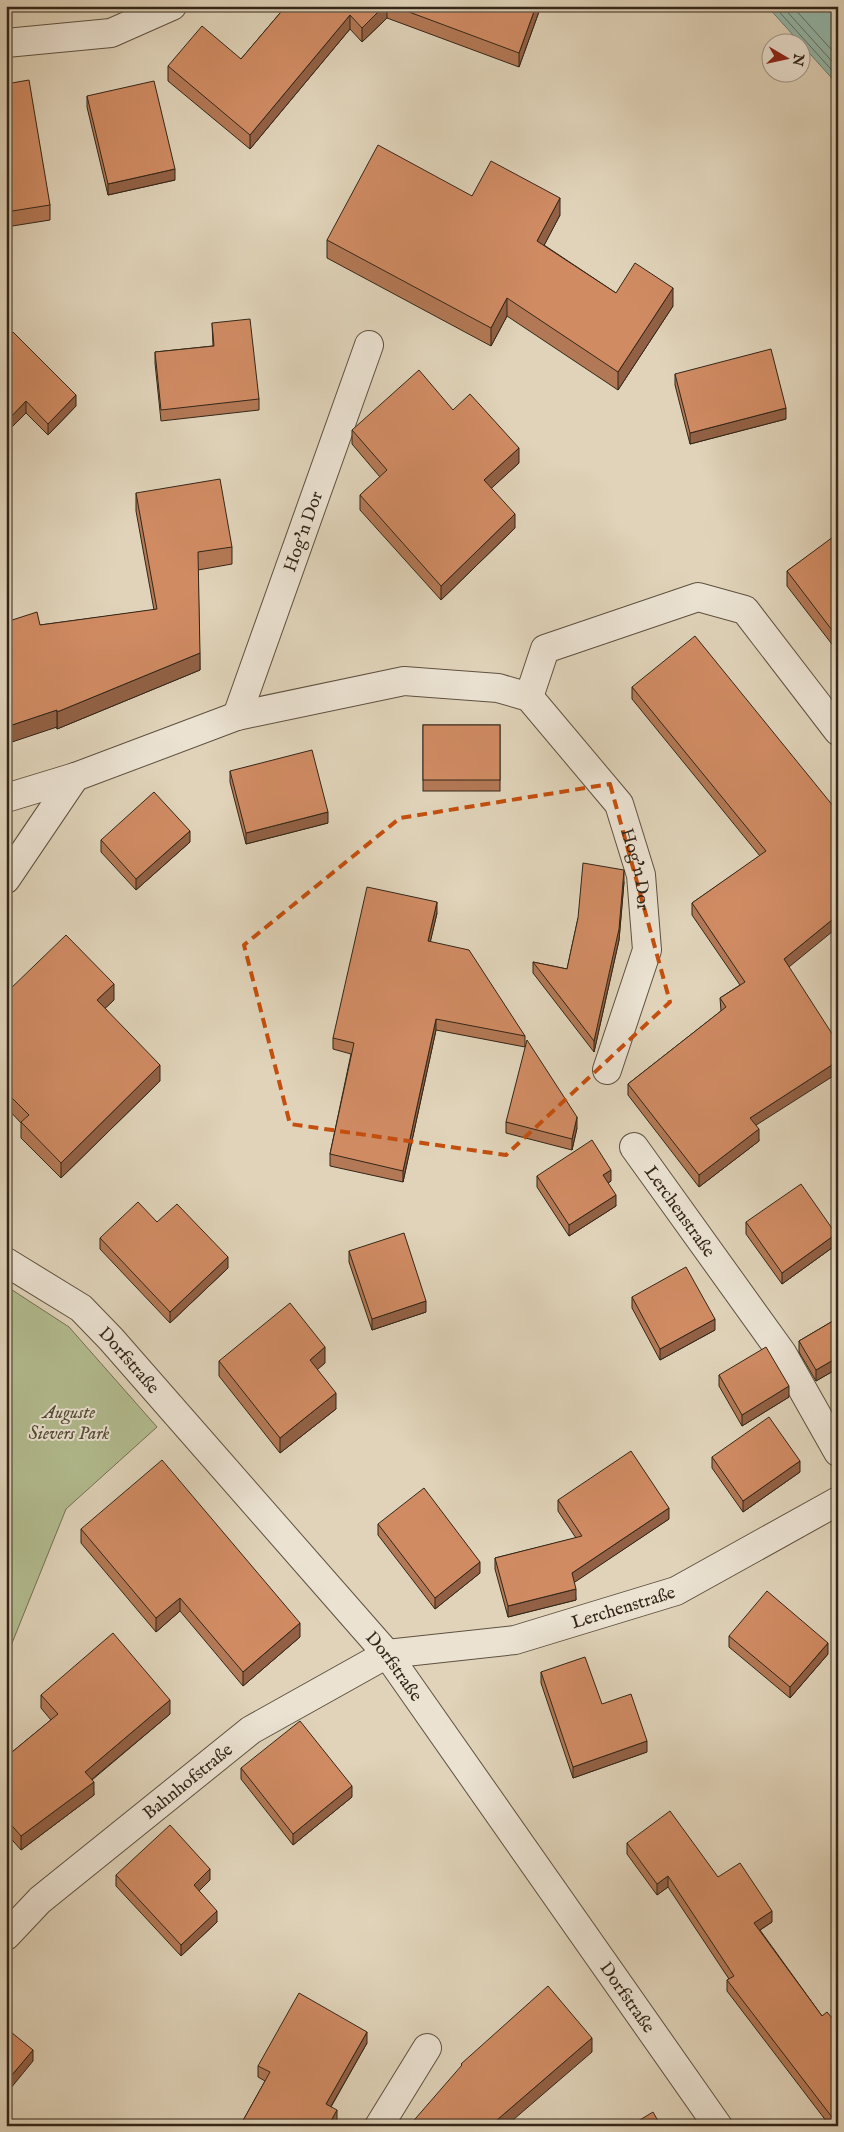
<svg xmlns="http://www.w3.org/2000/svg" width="844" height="2132" font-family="'IM FELL English',serif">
<rect width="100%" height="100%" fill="#e0d3b9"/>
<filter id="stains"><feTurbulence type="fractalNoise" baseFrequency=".004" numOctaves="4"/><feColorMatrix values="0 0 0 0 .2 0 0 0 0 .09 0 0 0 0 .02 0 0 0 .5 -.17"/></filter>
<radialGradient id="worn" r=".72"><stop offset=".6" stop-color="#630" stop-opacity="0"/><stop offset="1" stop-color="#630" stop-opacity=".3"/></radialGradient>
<polygon fill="#b2bc8f" stroke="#727154" points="6,1286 69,1327 157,1427 66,1509 6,1658"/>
<polygon fill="#94b8ab" stroke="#6d7e70" points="767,6 838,6 838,85"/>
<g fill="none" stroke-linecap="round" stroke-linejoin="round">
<g stroke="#646f62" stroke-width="1">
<polyline points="774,6 838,77"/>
<polyline points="782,6 838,68"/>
<polyline points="792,6 838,57"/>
</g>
<defs>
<g id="street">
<polyline points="6,43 111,33 172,6"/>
<polyline points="529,697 545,649 698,597 745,610 838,731"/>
<path id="s1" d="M 237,716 L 369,345"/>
<path id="s2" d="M 6,798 L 75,777 L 237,716 L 404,681 L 498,688 L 529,697 L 619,804 L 641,875 L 647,950 L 607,1070"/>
<polyline points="6,879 75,777"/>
<path id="s3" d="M 634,1147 L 782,1353 L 838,1452"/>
<path id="s4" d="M 6,1262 L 81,1308 L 111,1339 L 387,1654 L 718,2126"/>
<path id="s5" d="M 6,1936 L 40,1900 L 251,1730 L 387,1654 L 515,1640 L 676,1591 L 838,1501"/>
<polyline points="379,2126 427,2048"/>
</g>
</defs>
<use href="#street" stroke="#5e5140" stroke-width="30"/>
<use href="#street" stroke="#ebe2d2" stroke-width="28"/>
</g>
<g fill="#b37855" stroke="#332618">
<polygon points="286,6 433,6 436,9 541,6 519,67 387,18 362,42 350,29 250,149 168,81 168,66 241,59"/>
<polygon points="6,84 50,205 50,220 6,227"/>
<polygon points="87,96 175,180 108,195 87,107"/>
<polygon points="472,196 560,215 544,245 616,293 673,306 618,390 507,316 491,346 327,258 327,240"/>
<polygon points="212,323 259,399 259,410 161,421 155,363 155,352 213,346"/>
<polygon points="6,339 76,406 48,435 26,413"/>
<polygon points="675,374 786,419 690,444 675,385"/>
<polygon points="453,410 519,463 491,488 515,528 441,600 360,510 360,495 380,477 352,444 352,430"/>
<polygon points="136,493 232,547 232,564 198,570 200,670 57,729 40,625 154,610 136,511"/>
<polygon points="838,535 838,652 787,586 787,571"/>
<polygon points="632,687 838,812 789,967 756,1125 759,1141 699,1187 628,1095 628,1084 721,1011 720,998 740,985 692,915 692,903 760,856 632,699"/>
<rect x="423" y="725" width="77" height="66"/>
<polygon points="230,771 328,823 246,844 230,782"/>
<polygon points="101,840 190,842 136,890 101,852"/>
<polygon points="624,882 619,940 594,1052 533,973 533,962 567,969 578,918"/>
<polygon points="437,913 430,942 525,1036 525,1047 436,1030 403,1182 330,1166 330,1154 351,1054 333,1049 333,1038"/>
<polygon points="6,993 114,1000 105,1008 160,1081 61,1178 21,1138 21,1123 6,1107"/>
<polygon points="506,1122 577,1128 572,1150 506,1133"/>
<polygon points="537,1176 611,1181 608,1183 616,1206 569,1236 537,1187"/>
<polygon points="157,1222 228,1268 170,1323 100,1249 100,1238"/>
<polygon points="746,1222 836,1245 782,1284 746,1234"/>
<polygon points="349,1251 426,1312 372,1330 349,1262"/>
<polygon points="632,1297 715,1330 660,1360 632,1308"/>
<polygon points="838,1318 838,1374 835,1370 816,1381 799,1352 799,1341"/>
<polygon points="219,1361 325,1363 317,1369 336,1409 280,1453 219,1376"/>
<polygon points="719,1375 789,1397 742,1426 719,1386"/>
<polygon points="712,1457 800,1472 743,1512 712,1468"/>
<polygon points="558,1500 669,1519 574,1582 576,1600 508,1617 495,1569 495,1558 576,1538 558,1511"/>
<polygon points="378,1524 480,1573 435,1609 378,1535"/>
<polygon points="81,1529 300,1637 243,1686 180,1611 156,1632 81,1543"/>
<polygon points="729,1636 828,1654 790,1698 729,1647"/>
<polygon points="541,1672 647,1752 573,1778 541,1683"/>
<polygon points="41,1695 170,1714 92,1780 94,1795 21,1850 6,1833 6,1757 51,1720 41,1708"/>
<polygon points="241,1768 352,1797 293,1845 241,1779"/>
<polygon points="627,1843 718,1877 772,1922 760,1930 822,2016 838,2126 830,2126 727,1991 727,1980 729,1979 668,1887 657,1895 627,1854"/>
<polygon points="116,1875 210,1880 199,1891 217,1922 181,1956 116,1886"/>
<polygon points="367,2043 331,2107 337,2121 334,2126 240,2126 265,2081 258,2077 258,2066"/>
</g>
<g fill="#926145" stroke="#332618">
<polygon points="384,6 387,6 387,18 362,42 362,28"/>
<polygon points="536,6 541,6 519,67 519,53"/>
<polygon points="350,15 350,29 250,149 250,135"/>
<polygon points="175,169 175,180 108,195 108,184"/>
<polygon points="560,198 560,215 537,259 537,241"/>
<polygon points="673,288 673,306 618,390 618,372"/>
<polygon points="507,298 507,316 491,346 491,328"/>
<polygon points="76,395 76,406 48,435 48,424"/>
<polygon points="26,401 26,413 6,433 6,422"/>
<polygon points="786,408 786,419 690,444 690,433"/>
<polygon points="519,448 519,463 484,495 484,480"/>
<polygon points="515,514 515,528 441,600 441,586"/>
<polygon points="200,653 200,670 57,729 57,712"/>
<polygon points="57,710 57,727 6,744 6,727"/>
<polygon points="328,812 328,823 246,844 246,833"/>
<polygon points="190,831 190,842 136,890 136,879"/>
<polygon points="624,870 624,882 619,940 594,1052 594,1041"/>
<polygon points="437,902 437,913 428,952 428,941"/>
<polygon points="838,915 838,927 784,971 784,959"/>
<polygon points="114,984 114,1000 97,1016 97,1000"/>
<polygon points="436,1019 436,1030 403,1182 403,1171"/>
<polygon points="838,1061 838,1073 750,1129 750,1118"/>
<polygon points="160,1065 160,1081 61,1178 61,1163"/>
<polygon points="577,1117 577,1128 572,1150 572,1139"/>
<polygon points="759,1129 759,1141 699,1187 699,1175"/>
<polygon points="611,1170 611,1181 603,1186 603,1175"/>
<polygon points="616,1195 616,1206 569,1236 569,1225"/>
<polygon points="836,1234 836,1245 782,1284 782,1273"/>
<polygon points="228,1257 228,1268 170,1323 170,1312"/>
<polygon points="426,1301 426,1312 372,1330 372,1319"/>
<polygon points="715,1319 715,1330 660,1360 660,1349"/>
<polygon points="325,1347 325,1363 310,1376 310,1360"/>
<polygon points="835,1359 835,1370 816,1381 816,1370"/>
<polygon points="789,1386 789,1397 742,1426 742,1415"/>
<polygon points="336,1393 336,1409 280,1453 280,1438"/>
<polygon points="800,1461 800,1472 743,1512 743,1501"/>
<polygon points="669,1508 669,1519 572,1584 572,1573"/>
<polygon points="480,1562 480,1573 435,1609 435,1598"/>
<polygon points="576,1589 576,1600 508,1617 508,1606"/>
<polygon points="180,1598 180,1611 156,1632 156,1618"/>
<polygon points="300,1623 300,1637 243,1686 243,1672"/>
<polygon points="828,1643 828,1654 790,1698 790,1687"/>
<polygon points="170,1700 170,1714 85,1785 85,1772"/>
<polygon points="647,1741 647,1752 573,1778 573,1767"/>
<polygon points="94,1782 94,1795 21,1850 21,1836"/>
<polygon points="352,1786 352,1797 293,1845 293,1834"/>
<polygon points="210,1869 210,1880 194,1896 194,1885"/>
<polygon points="668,1876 668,1887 657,1895 657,1884"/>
<polygon points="217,1911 217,1922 181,1956 181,1945"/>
<polygon points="772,1911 772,1922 754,1934 754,1923"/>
<polygon points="367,2032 367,2043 326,2115 326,2104"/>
<polygon points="592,2038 592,2052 506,2126 490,2126"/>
<polygon points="33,2050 33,2061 6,2094 6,2082"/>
<polygon points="337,2110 337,2121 334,2126 328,2126"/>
</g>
<g fill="#d08b63" stroke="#332618">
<polygon points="286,6 384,6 362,28 350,15 250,135 168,66 202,26 241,59"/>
<polygon points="393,6 433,6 436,9 437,6 536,6 519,53"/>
<polygon points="29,80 50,205 6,212 6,84"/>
<polygon points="154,81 175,169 108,184 87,96"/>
<polygon points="378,145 472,196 491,161 560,198 537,241 616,293 635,263 673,288 618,372 507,298 491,328 327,240"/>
<polygon points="250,319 259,399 161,410 155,352 214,346 212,323"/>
<polygon points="13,332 76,395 48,424 26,401 6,422 6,339"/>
<polygon points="771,349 786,408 690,433 675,374"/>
<polygon points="419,370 453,410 470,394 519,448 484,480 515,514 441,586 360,495 387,470 352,430"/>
<polygon points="220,479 232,547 198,552 200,653 57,712 57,710 6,727 6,622 37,612 40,625 157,609 136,493"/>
<polygon points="837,534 838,535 838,638 787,571"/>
<polygon points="695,636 838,812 838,915 784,959 838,1043 838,1061 750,1118 759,1129 699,1175 628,1084 726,1007 720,998 745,982 692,903 766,851 632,687"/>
<rect x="423" y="725" width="77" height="55"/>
<polygon points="312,750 328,812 246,833 230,771"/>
<polygon points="154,792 190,831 136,879 101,840"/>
<polygon points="583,863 624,870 619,929 594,1041 533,962 567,969 578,918"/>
<polygon points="367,887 437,902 428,941 469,950 525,1036 436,1019 403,1171 330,1154 354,1043 333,1038"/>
<polygon points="66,935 114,984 97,1000 160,1065 61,1163 21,1122 29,1115 6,1092 6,993"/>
<polygon points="527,1040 577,1117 572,1139 506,1122"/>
<polygon points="592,1140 611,1170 603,1175 616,1195 569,1225 537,1176"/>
<polygon points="801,1184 836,1234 782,1273 746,1222"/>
<polygon points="138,1202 157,1222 177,1204 228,1257 170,1312 100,1238"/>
<polygon points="404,1233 426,1301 372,1319 349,1251"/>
<polygon points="686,1267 715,1319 660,1349 632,1297"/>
<polygon points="290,1303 325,1347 310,1360 336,1393 280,1438 219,1361"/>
<polygon points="838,1318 838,1363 835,1359 816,1370 799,1341"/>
<polygon points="766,1347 789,1386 742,1415 719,1375"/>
<polygon points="769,1417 800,1461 743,1501 712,1457"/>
<polygon points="631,1451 669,1508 572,1573 576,1589 508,1606 495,1558 582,1536 558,1500"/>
<polygon points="162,1460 300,1623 243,1672 180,1598 156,1618 81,1529"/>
<polygon points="424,1488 480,1562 435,1598 378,1524"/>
<polygon points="767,1591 828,1643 790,1687 729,1636"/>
<polygon points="113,1633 170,1700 85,1772 94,1782 21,1836 6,1819 6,1757 58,1714 41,1695"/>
<polygon points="585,1657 602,1704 631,1694 647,1741 573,1767 541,1672"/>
<polygon points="300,1721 352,1786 293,1834 241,1768"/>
<polygon points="670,1811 718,1877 740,1863 772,1911 754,1923 822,2016 827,2012 838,2025 838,2125 727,1980 734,1976 668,1876 657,1884 627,1843"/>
<polygon points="170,1825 210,1869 194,1885 217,1911 181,1945 116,1875"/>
<polygon points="548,1986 592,2038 490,2126 409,2126 462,2065 461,2064"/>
<polygon points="299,1993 367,2032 326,2104 337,2110 328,2126 240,2126 270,2072 258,2066"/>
<polygon points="6,2028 33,2050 6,2082"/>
<polygon points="653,2112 661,2126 630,2126"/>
</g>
<path fill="none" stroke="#c44f0e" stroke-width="4" stroke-dasharray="10 6" stroke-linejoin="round" d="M 610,784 L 670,1002 L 506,1155 L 290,1124 L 244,945 L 400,818 Z"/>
<g text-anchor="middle" stroke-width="4" stroke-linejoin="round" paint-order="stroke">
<g font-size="18" fill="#332618" stroke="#ebe2d2">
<text dy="6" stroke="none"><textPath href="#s1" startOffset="196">Hog'n Dor</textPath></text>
<text dy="6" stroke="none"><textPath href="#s2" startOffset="750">Hog'n Dor</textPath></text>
<text dy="6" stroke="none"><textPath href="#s3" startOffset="79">Lerchenstraße</textPath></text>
<text dy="6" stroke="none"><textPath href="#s4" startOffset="159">Dorfstraße</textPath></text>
<text dy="6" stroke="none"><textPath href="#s5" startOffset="718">Lerchenstraße</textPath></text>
<text dy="6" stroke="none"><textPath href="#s4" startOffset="564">Dorfstraße</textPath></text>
<text dy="6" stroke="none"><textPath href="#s5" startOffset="239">Bahnhofstraße</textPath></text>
<text dy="6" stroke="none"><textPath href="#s4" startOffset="969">Dorfstraße</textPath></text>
</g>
<g font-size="18" font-style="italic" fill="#534c36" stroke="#ebe2d2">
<text x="69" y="1418">Auguste<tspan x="69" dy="21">Sievers Park</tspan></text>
</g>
</g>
<rect width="844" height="2132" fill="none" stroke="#e0d3b9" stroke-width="25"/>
<rect x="8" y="8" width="829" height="2117" fill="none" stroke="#332618" stroke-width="2.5"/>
<rect x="12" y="12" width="819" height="2107" fill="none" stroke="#332618"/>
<g transform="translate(786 58) rotate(99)"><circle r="24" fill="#ebe2d2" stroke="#a19788"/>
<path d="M0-4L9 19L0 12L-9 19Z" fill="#8f2418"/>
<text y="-8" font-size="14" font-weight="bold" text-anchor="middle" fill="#332618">N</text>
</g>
<rect width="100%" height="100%" filter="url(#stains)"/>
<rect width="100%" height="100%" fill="url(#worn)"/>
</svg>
